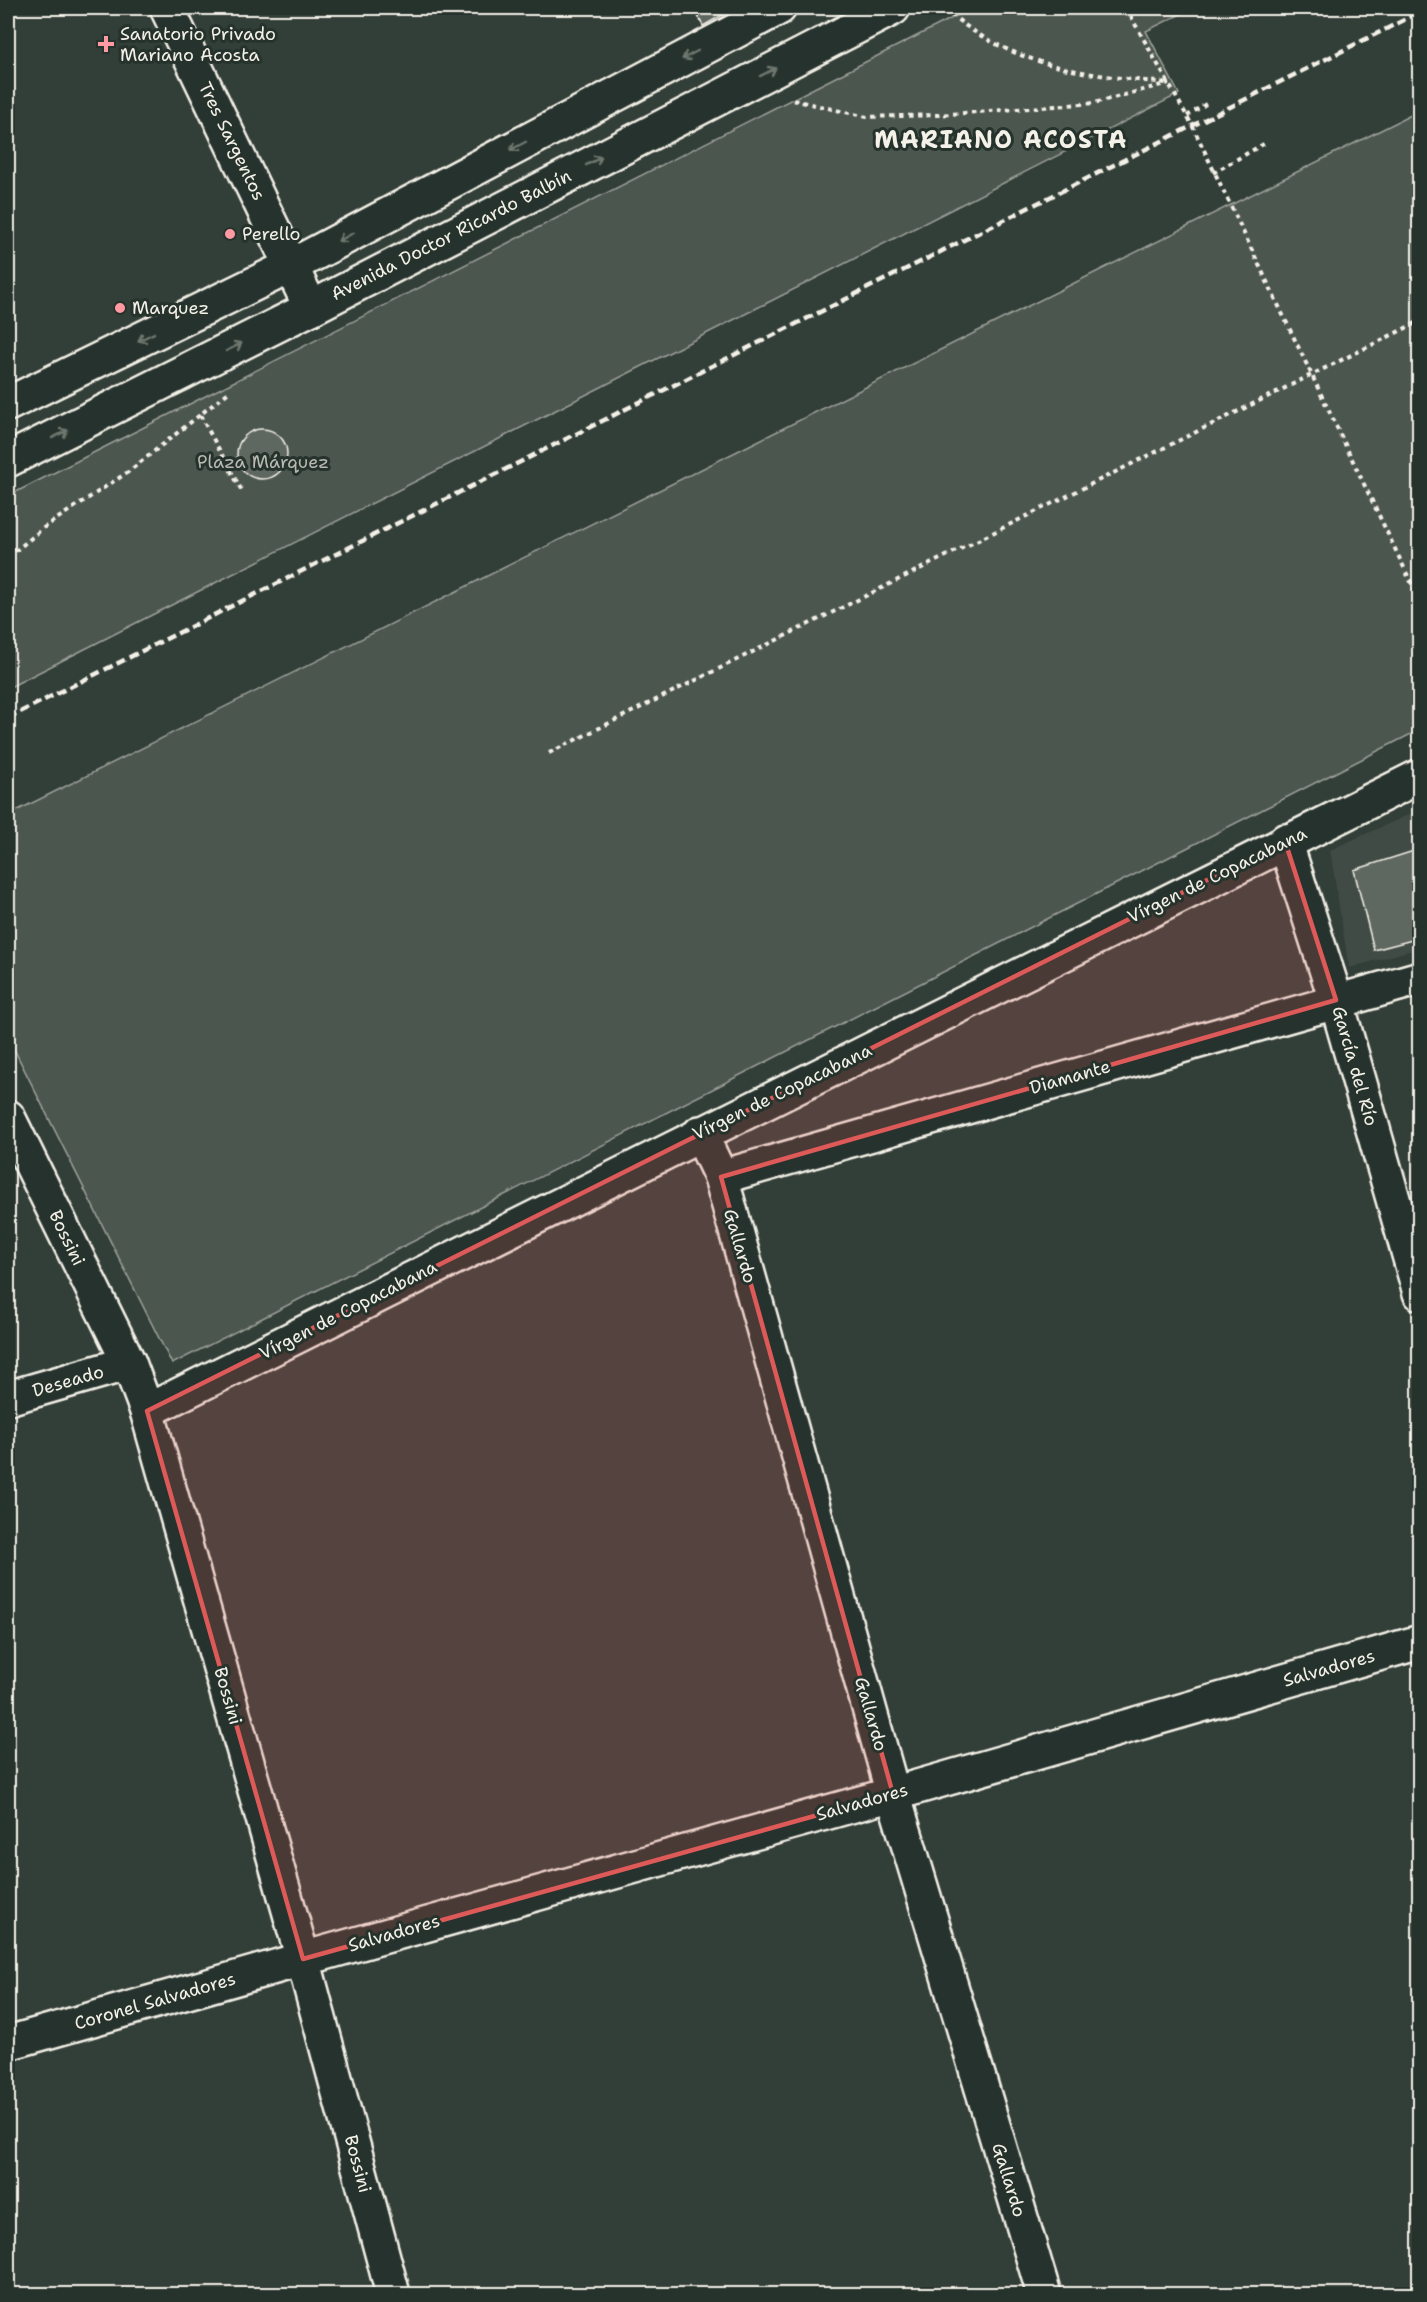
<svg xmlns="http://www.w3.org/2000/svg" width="1427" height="2302" font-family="'Shantell Sans',sans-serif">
<rect width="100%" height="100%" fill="#323e38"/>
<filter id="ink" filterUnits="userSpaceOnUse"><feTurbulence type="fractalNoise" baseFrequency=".0167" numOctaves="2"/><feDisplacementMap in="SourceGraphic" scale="12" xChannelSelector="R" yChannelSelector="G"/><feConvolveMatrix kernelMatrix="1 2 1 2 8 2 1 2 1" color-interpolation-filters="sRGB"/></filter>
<g filter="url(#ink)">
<polygon fill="#404b44" points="1419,810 1419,948 1349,968 1330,850"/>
<g fill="#4c564f" stroke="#a0a49c" stroke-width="1.5">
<polygon points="972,8 1193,8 1146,31 1179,94 8,688 8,496"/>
<polygon points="1419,111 1419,730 172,1364 8,1037 8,815"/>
</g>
<g fill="#5f6861" stroke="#f4f1e8" stroke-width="1.5">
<polygon points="694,8 735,8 703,26"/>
<circle cx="262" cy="454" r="25"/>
<polygon points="1420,849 1420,938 1374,950 1354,870"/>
</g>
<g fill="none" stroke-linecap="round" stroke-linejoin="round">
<defs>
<g id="minor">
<polyline points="167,8 311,308"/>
<polyline points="1285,841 1336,1000 1420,1293"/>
<polyline points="700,1133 721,1177 893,1794 1044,2294"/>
<polyline points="721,1177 1420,978"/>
<polyline points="8,1398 129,1363"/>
<polyline points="147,1411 1420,776"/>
<polyline points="393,2294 303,1959 893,1794 1420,1642"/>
</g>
<g id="major">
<polyline points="8,404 293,265 779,8"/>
<polyline points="8,460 311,308 893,8"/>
<polyline points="8,1117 129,1363 147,1411 303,1959 8,2043"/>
</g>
</defs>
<use href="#minor" stroke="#f4f1e8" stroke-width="38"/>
<use href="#major" stroke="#f4f1e8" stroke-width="38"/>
<g stroke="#f4f1e8" stroke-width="4" stroke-dasharray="4.5 4.5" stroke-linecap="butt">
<path d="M 944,8 C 1006,65 1084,75 1166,83"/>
<polyline points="1126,8 1192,125 1420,601"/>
<polyline points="793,100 867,117 938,115 1094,103 1169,83"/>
<polyline points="1187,116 1209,102"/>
<polyline points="1213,173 1267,142"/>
<polyline points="200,415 242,491"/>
<polyline points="8,557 46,526 128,472 230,391"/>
<polyline points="549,753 1420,321"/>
</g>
<use href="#minor" stroke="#26332d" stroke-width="33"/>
<use href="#major" stroke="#26332d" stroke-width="33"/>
<polyline stroke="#f4f1e8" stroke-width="4.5" stroke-dasharray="9 4.5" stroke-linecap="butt" points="8,718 1420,12"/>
</g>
<defs><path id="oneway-shaft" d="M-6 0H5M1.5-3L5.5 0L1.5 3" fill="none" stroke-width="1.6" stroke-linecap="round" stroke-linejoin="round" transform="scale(1.5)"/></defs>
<g stroke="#6e766e">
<use href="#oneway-shaft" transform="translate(690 55) rotate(152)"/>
<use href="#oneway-shaft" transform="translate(768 72) rotate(-27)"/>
<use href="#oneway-shaft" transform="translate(518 146) rotate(152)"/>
<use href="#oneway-shaft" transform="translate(594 161) rotate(-27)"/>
<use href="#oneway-shaft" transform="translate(346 237) rotate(152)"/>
<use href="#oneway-shaft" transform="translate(146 337) rotate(154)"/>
<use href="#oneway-shaft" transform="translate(234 347) rotate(-27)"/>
<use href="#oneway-shaft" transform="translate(60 434) rotate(-27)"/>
</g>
</g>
<path fill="#de5a58" fill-opacity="0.2" stroke="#de5a58" stroke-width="4.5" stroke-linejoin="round" d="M 1285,841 L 1336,1000 L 721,1177 L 893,1794 L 303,1959 L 147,1411 Z"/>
<g fill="#ff9aa2" stroke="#26332d" stroke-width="2">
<path d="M103 35h6v6h6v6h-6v6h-6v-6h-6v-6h6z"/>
<circle cx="230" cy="234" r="6"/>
<circle cx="120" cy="308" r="6"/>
</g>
<g text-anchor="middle" stroke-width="6" stroke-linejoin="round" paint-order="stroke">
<g font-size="18" fill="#f4f1e8" stroke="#26332d" text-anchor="start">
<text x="120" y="40">Sanatorio Privado<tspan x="120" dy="21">Mariano Acosta</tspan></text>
<text x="242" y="240">Perello</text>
<text x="132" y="314">Marquez</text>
</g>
<g font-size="18" fill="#f4f1e8" stroke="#26332d">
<text transform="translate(232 141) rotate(64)" y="6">Tres Sargentos</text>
<text transform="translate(451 235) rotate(-27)" y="6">Avenida Doctor Ricardo Balbín</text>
<text transform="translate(1217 875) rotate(-26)" y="6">Vírgen de Copacabana</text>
<text transform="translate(1355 1066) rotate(74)" y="6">García del Río</text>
<text transform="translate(1070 1077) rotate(-16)" y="6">Diamante</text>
<text transform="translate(782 1092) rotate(-26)" y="6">Vírgen de Copacabana</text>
<text transform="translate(67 1238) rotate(64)" y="6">Bossini</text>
<text transform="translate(740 1246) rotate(74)" y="6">Gallardo</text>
<text transform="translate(348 1310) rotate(-27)" y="6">Vírgen de Copacabana</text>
<text transform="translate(68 1381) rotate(-16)" y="6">Deseado</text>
<text transform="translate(1329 1668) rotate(-16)" y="6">Salvadores</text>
<text transform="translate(228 1696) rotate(74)" y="6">Bossini</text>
<text transform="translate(871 1714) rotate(74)" y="6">Gallardo</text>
<text transform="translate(862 1802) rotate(-16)" y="6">Salvadores</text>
<text transform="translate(394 1933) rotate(-16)" y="6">Salvadores</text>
<text transform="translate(155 2001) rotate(-16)" y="6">Coronel Salvadores</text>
<text transform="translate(358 2164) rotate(75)" y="6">Bossini</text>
<text transform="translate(1009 2180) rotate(73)" y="6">Gallardo</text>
</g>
<g font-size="18" fill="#b9bbb2" stroke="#26332d">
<text x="263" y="468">Plaza Márquez</text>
</g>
<g font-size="24" font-weight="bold" letter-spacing="1.5" fill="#f4f1e8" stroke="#26332d">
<text x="1001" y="148">MARIANO ACOSTA</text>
</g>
</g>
<rect width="1427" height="2302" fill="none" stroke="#26332d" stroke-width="30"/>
<rect x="15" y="15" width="1397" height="2272" fill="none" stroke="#f4f1e8" stroke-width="2" filter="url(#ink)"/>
</svg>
